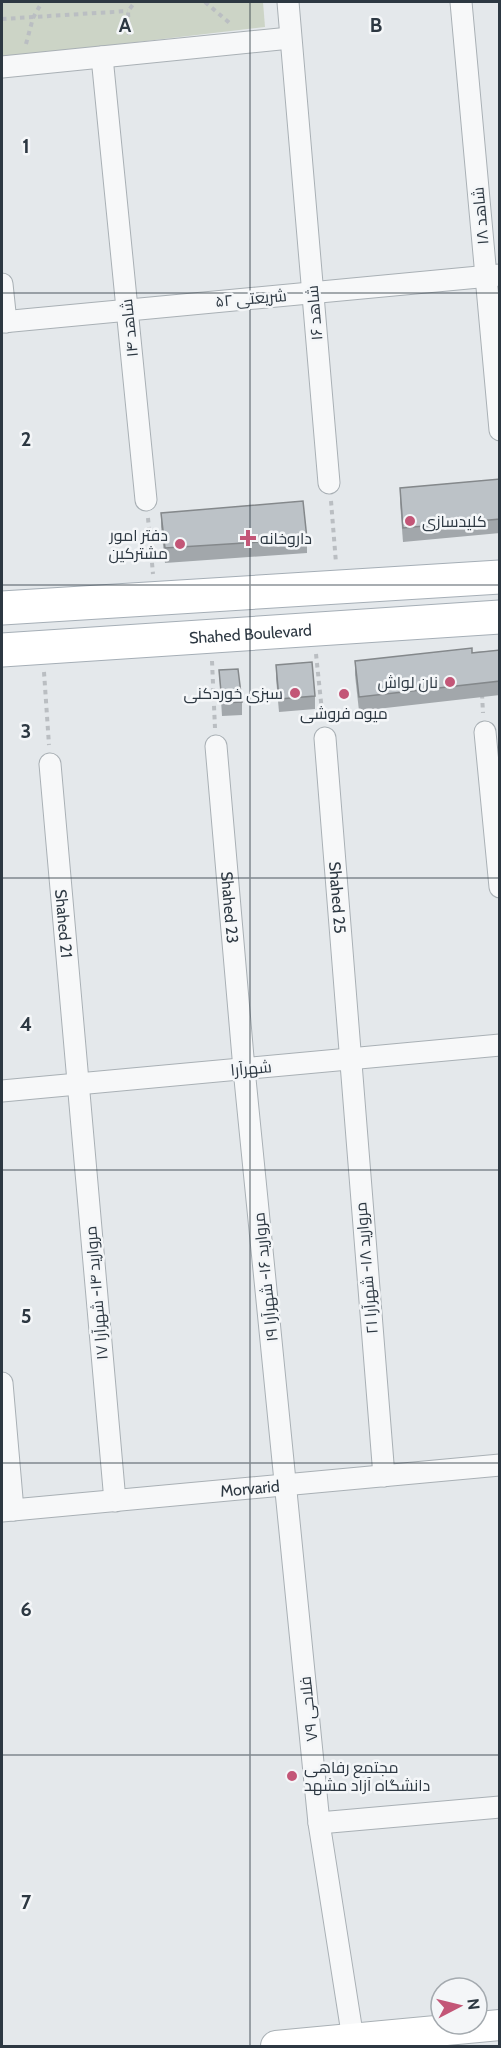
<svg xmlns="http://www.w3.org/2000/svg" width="501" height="2048" font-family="Cabin,Cairo,sans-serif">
<rect width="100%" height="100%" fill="#e4e8eb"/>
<polygon fill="#ccd4c6" points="2,2 263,2 265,27 2,58"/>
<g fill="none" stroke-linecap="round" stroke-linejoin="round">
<defs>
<g id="street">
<polyline points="288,2 329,483"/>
<polyline points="461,2 500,430"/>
<polyline points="102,57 146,500"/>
<polyline points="2,67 290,38"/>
<polyline points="2,284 6,322"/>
<polyline points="2,322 500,275"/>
<polyline points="485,732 500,887"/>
<path id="s1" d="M 325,738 L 384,1476"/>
<path id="s2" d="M 216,746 L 244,1069 L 319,1823 L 353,2039"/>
<path id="s3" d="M 50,764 L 115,1501"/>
<polyline points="2,1091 500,1045"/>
<polyline points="2,1383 13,1510"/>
<path id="s4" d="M 2,1511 L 500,1465"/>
<polyline points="319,1823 500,1807"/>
</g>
<polyline id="secondary" points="276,2046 500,2025"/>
<g id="primary">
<polyline points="2,608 500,577"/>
<path id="s5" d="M 2,650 L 500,617"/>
</g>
</defs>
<use href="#street" stroke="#a9b0b5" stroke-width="23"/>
<use href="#secondary" stroke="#a9b0b5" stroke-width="32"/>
<use href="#primary" stroke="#a5aeb6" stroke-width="35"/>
<g stroke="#babec2" stroke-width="4" stroke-dasharray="4.5 4.5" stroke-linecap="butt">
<polyline points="205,2 232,25"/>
<polyline points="2,19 128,11"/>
<polyline points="129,35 128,11 135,2"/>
<polyline points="26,44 33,18 42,2"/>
<polyline points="331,501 336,563"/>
<polyline points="148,518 153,574"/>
<polyline points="316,654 323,721"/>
<polyline points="212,661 215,728"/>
<polyline points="44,672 49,745"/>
<polyline points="482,694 483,713"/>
</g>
<use href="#street" stroke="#f7f8f9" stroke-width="21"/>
<use href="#secondary" stroke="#fff" stroke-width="30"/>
<use href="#primary" stroke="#fff" stroke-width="33"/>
</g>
<g fill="#a2a7ab">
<polygon points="500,479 500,533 403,542 400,502 400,488"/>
<polygon points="161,513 307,539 307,553 165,563 161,527"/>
<polygon points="500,650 500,695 359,711 355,675 355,661"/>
<polygon points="276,665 315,696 315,709 279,712 276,678"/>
<polygon points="219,670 242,702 242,715 222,716"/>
</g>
<g fill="#bcc2c7" stroke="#84888b" stroke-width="1.5">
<polygon points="500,479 500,519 403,528 400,488"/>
<polygon points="303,501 307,539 165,548 161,513"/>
<polygon points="472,648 472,653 500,650 500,681 359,697 355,661"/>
<polygon points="312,662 315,696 279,699 276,665"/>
<polygon points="238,669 242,702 222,703 219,670"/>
</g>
<path fill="none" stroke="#2d3842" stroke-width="1.5" stroke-opacity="0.55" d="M 250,2 L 250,2046M 2,293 L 500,293M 2,585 L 500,585M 2,878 L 500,878M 2,1170 L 500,1170M 2,1463 L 500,1463M 2,1755 L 500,1755"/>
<g fill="#c35677" stroke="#f4f6f8" stroke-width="2">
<circle cx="410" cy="521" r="6"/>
<path d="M245 529h6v6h6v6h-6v6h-6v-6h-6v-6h6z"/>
<circle cx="180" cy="544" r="6"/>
<circle cx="450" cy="682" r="6"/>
<circle cx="295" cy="693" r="6"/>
<circle cx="344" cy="694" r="6"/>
<circle cx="292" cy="1776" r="6"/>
</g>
<g text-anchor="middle" stroke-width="5" stroke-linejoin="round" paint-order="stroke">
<g font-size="16" fill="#2d3842" stroke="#f4f6f8">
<text transform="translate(480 216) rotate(-95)" y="6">شاهد ۱۸</text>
<text transform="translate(251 298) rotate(-5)" y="6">شریعتی ۵۲</text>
<text transform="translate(314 313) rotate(-95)" y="6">شاهد ۱۶</text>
<text transform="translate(129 328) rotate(-96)" y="6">شاهد ۱۴</text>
<text dy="6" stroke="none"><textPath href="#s5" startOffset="249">Shahed Boulevard</textPath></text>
<text dy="6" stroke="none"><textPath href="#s1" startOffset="160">Shahed 25</textPath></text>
<text dy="6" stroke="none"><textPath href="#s2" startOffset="162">Shahed 23</textPath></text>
<text dy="6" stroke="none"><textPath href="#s3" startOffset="160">Shahed 21</textPath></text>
<text transform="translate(251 1068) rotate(-5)" y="6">شهرآرا</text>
<text transform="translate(366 1268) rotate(-95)" y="6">مروارید ۱۸- شهرآرا ۲۱</text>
<text transform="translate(265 1277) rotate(-96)" y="6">مروارید ۱۶- شهرآرا ۱۹</text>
<text transform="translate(96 1293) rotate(-95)" y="6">مروارید ۱۴- شهرآرا ۱۷</text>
<text dy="6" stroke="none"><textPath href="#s4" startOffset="249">Morvarid</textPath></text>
<text transform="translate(308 1709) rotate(-96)" y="6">فلاحی ۷۹</text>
</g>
<g font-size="16" fill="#2d3842" stroke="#f4f6f8" text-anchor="start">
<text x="422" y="527">کلیدسازی</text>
<text x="168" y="541" text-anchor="end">دفتر امور<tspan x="168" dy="18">مشترکین</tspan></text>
<text x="260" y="544">داروخانه</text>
<text x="438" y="688" text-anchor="end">نان لواش</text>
<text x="283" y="699" text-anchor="end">سبزی خوردکنی</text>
<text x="344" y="719" text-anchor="middle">میوه فروشی</text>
<text x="304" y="1773">مجتمع رفاهی<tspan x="304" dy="18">دانشگاه آزاد مشهد</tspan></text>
</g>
</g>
<g font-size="20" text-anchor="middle" font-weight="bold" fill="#2d3842" stroke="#f4f6f8" stroke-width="5" stroke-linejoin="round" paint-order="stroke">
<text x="125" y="32">A</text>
<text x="376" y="32">B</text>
<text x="26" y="153">1</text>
<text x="26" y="446">2</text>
<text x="26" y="738">3</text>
<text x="26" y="1031">4</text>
<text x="26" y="1323">5</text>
<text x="26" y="1616">6</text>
<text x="26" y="1909">7</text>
</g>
<rect width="501" height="2048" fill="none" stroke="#2d3842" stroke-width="6"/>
<g transform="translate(459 2006) rotate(83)"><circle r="28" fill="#f4f6f8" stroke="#a4aaaf" stroke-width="1.5"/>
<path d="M0-4.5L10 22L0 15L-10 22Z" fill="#c35677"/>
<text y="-9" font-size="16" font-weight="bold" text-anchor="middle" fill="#2d3842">N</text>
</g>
</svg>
